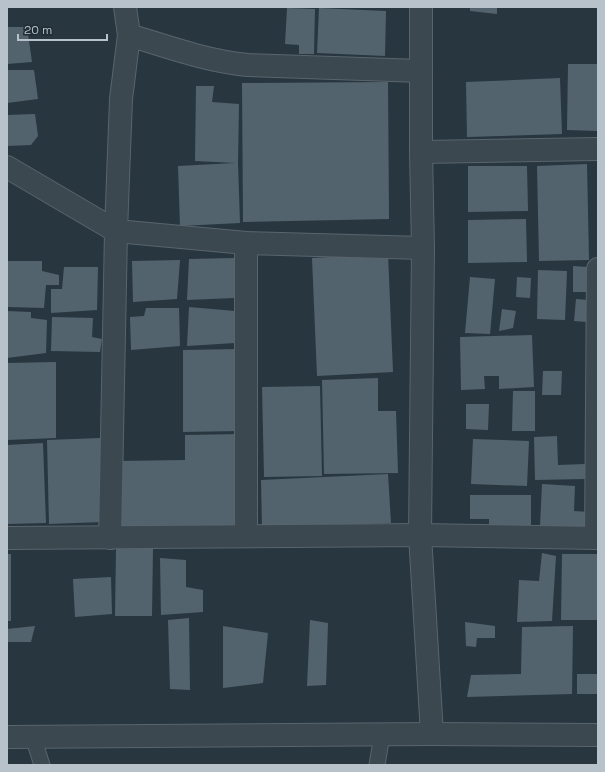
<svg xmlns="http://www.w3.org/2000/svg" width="605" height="772" font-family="'Space Grotesk',sans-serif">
<rect width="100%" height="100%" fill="#283640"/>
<g fill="#53636d">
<polygon points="470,7 497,7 497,14 470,11"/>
<polygon points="287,8 315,9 314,54 299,54 299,45 285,44"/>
<polygon points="319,8 386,11 385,56 317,53"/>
<polygon points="7,27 27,27 32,62 7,64"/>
<polygon points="568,64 598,64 598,131 567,130"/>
<polygon points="7,70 34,70 38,99 7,103"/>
<polygon points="560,78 562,134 467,137 466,82"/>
<polygon points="388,82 389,219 243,222 242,83"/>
<polygon points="196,86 214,86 212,102 239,104 238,163 240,223 180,226 178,166 235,163 195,161"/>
<polygon points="35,114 38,136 31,145 7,146 7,115"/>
<polygon points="587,164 589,260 539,261 537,166"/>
<polygon points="468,166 527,166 528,211 468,212"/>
<polygon points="526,219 527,262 468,263 468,220"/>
<polygon points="388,254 393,372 317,376 312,258"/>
<polygon points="235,258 234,298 187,300 189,259"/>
<polygon points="180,260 177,299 133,302 132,261"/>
<polygon points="7,261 42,261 42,271 59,275 59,285 46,285 44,308 7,307"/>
<polygon points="573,266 588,267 587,292 573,292"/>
<polygon points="64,267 98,267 97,310 51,313 51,289 62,289"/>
<polygon points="538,270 567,271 565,320 537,319"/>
<polygon points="470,277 495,279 490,334 465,333"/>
<polygon points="517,277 531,278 530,298 516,297"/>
<polygon points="576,299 588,300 586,322 574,321"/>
<polygon points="189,307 235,311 235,343 187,346"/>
<polygon points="146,308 179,308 180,346 131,350 130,317 144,316"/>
<polygon points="502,309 516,311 513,328 499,331"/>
<polygon points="7,311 31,312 31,318 47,320 46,353 7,358"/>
<polygon points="52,317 93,318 92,337 102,339 100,352 51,351"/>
<polygon points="532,335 534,387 499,389 499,376 484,376 485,389 461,390 460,337"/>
<polygon points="239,349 239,431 183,432 183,350"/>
<polygon points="56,362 56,438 7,440 7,363"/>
<polygon points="543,371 562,371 561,395 542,395"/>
<polygon points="378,378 378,411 396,411 398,473 324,474 322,380"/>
<polygon points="320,386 322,476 264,477 262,387"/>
<polygon points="513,391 535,391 535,431 512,431"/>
<polygon points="466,404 489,404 488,430 466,429"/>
<polygon points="241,434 242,530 120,533 119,461 185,460 185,435"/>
<polygon points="557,436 558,465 585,464 585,479 535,480 534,437"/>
<polygon points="100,438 102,522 49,524 47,440"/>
<polygon points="473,439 529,441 527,486 471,484"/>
<polygon points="43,443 46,523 7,524 7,445"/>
<polygon points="388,474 391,523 262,528 261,480"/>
<polygon points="542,484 575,486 574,511 589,512 588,528 540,526"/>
<polygon points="470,495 531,495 531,529 489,529 489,519 470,519"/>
<polygon points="153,548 152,616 115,616 116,549"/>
<polygon points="542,553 556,556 552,621 517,622 519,580 539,581"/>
<rect x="7" y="554" width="4" height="67"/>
<polygon points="562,554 598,554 598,620 561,620"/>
<polygon points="160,558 186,560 186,587 203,590 203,612 161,615"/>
<polygon points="111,577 112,614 75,617 73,579"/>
<polygon points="189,618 190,690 170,689 168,620"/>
<polygon points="310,620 328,623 326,685 307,686"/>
<polygon points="465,622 495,626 495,638 477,638 476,647 466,646"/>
<polygon points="35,626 31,642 7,642 7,629"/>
<polygon points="223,626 268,633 263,683 223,688"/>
<polygon points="573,626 572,694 467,697 471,675 521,674 522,627"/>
<rect x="577" y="674" width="21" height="20"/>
</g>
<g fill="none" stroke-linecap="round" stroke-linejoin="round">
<defs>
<g id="service">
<polyline points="33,737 42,765"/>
<polyline points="377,765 382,735"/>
</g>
<g id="minor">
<polyline points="421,7 421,152 423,248 420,535 432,734"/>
<path d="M 129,35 C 168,47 207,61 248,65 L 421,71"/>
<polyline points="421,152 598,149"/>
<polyline points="7,167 116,231 121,99 129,35 125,7"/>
<polyline points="246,536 246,243"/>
<polyline points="7,538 420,535 598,538"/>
<polyline points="110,538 116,231 246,243 423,248"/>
<polyline points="596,538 598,269"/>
</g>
<polyline id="tertiary" points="7,737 432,734 598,735"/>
</defs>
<use href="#service" stroke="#59656d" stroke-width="17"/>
<use href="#minor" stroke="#59656d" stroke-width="24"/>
<use href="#tertiary" stroke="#59656d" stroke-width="24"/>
<use href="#service" stroke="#3c4850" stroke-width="15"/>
<use href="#minor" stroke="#3c4850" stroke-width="22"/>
<use href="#tertiary" stroke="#3c4850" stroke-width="22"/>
</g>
<rect width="605" height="772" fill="none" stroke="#b8c2ca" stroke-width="16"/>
<path d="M18 34v6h89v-6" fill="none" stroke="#b8c2ca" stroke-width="2"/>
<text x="24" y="34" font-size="12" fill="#b8c2ca" stroke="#202d35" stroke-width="3" paint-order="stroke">20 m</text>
</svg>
